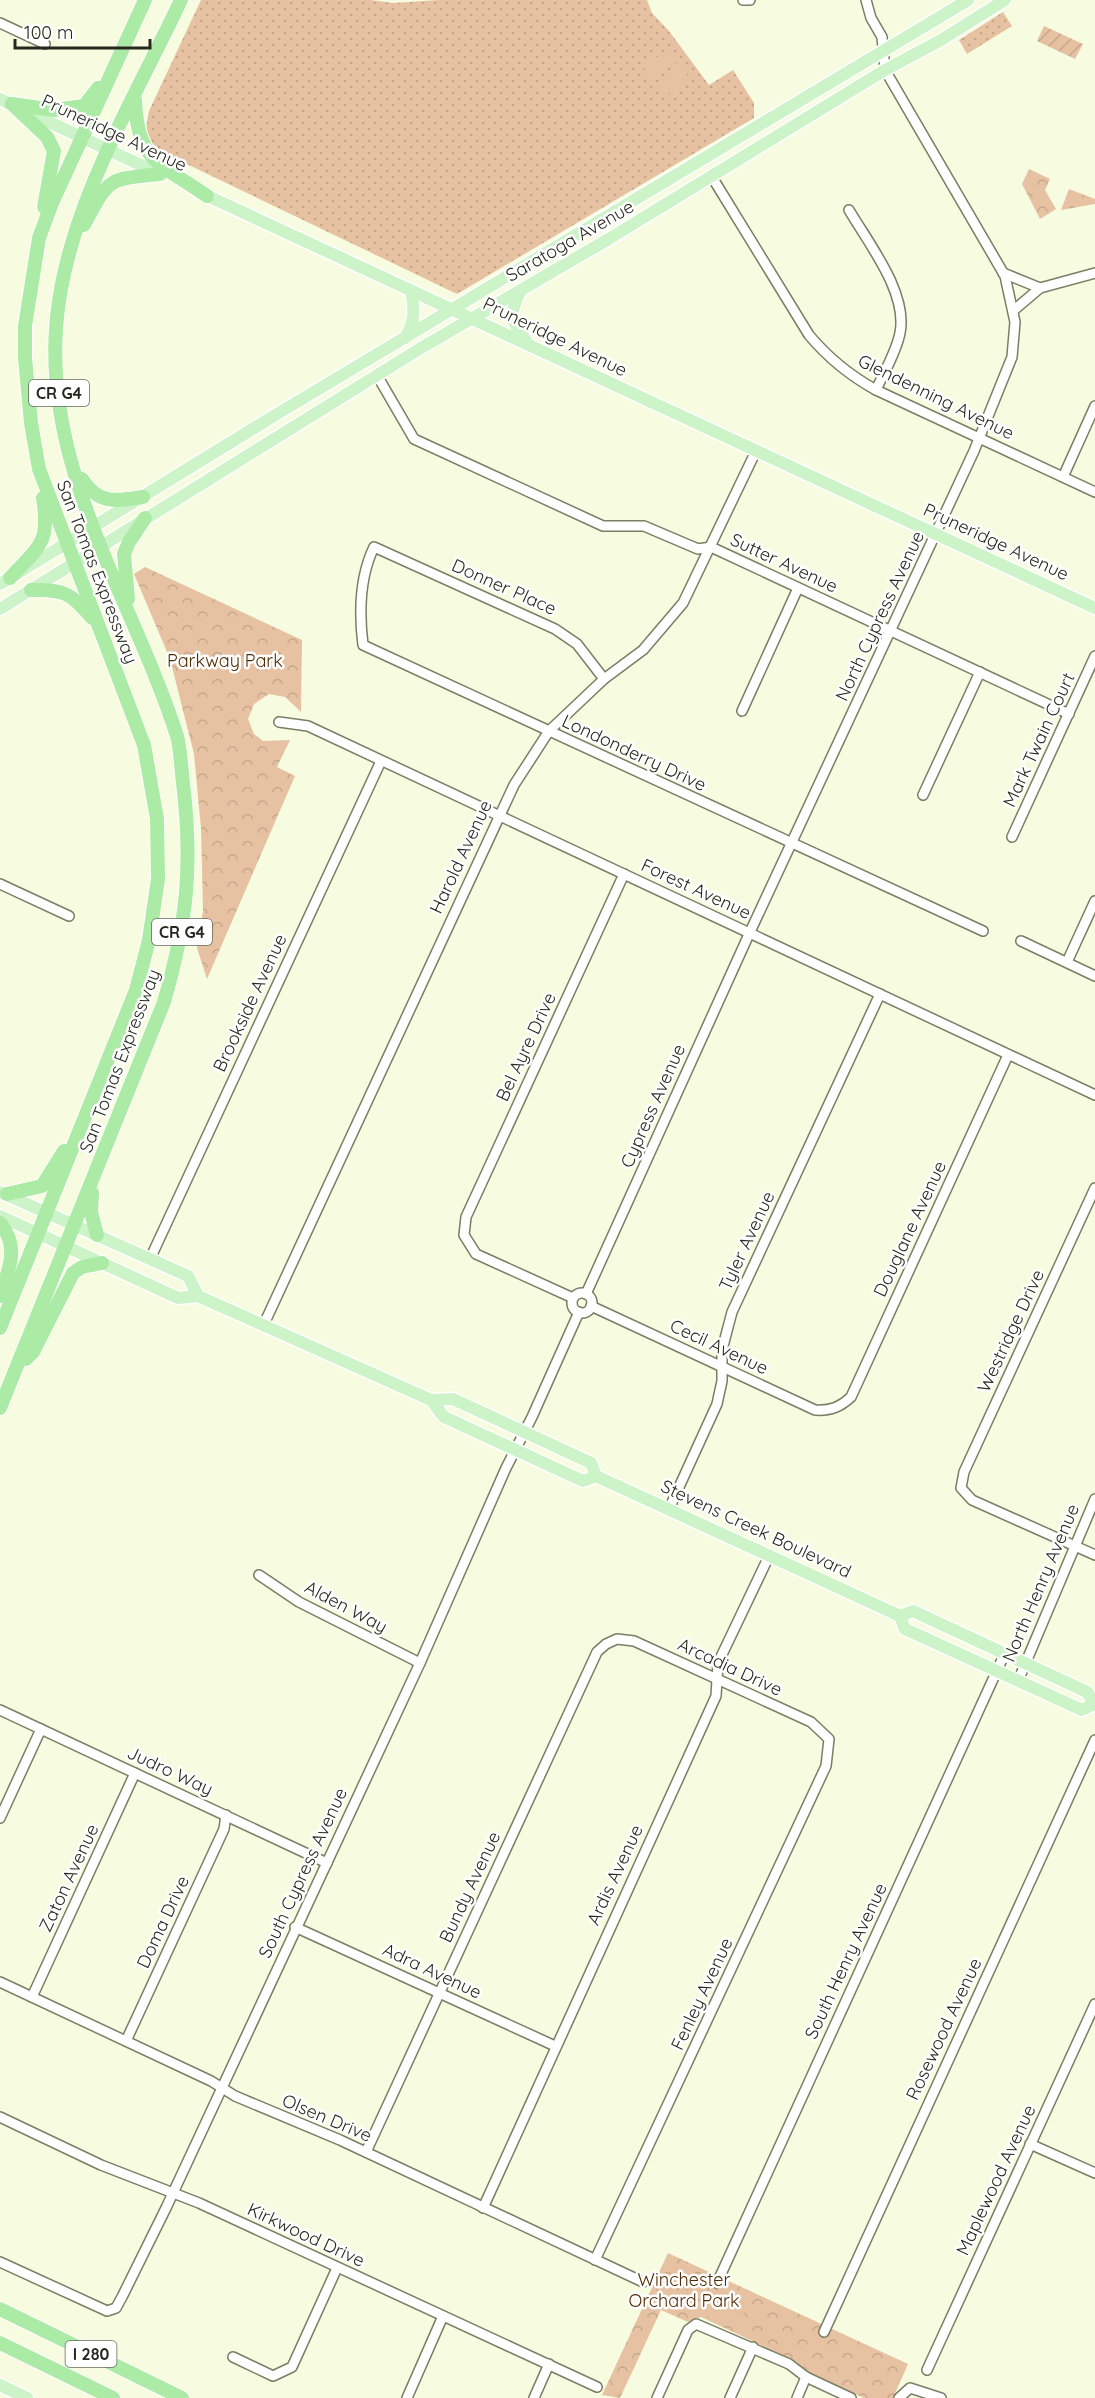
<svg xmlns="http://www.w3.org/2000/svg" width="1095" height="2398" font-family="Quicksand,sans-serif">
<defs>
<pattern id="grass-dots" width="8" height="8" patternUnits="userSpaceOnUse" patternTransform="scale(1.5)"><rect width="8" height="8" fill="#e7c2a2"/><path d="M2 2h.1M6 6h.1" fill="none" stroke="#c6a78b" stroke-width="1.8" stroke-linecap="round"/></pattern>
<pattern id="park-crowns" width="20" height="18" patternUnits="userSpaceOnUse" patternTransform="scale(1.5)"><rect width="20" height="18" fill="#e7c2a2"/><path d="M2 6a3 3 0 1 1 6 0M12 15a3 3 0 1 1 6 0" fill="none" stroke="#c6a78b"/></pattern>
<pattern id="garden-furrows" width="10" height="10" patternUnits="userSpaceOnUse" patternTransform="scale(1.5)"><rect width="10" height="10" fill="#e7c2a2"/><path d="M-1 1l2-2M0 10L10 0M9 11l2-2" fill="none" stroke="#c6a78b"/></pattern>
</defs>
<rect width="100%" height="100%" fill="#f7fce0"/>
<g fill="url(#grass-dots)">
<path d="M 201,0 L 371,0 L 393,3 L 439,0 L 647,0 L 652,13 L 669,31 L 709,85 L 733,70 L 754,103 L 754,118 L 457,294 L 170,156 C 147,141 143,139 149,111 Z"/>
<polygon points="1003,12 1012,26 967,54 959,40"/>
</g>
<g fill="url(#park-crowns)">
<polygon points="1029,169 1050,179 1045,190 1056,209 1040,219 1022,184"/>
<polygon points="1069,189 1095,199 1095,204 1061,210"/>
<polygon points="145,567 302,640 301,712 285,697 269,694 254,704 248,719 254,734 263,741 290,740 277,767 295,776 207,979 197,948 203,911 201,828 194,754 170,659 134,574"/>
<polygon points="668,2253 908,2364 893,2398 864,2398 812,2374 791,2359 701,2317 688,2322 661,2310 620,2398 602,2395"/>
</g>
<polygon fill="url(#garden-furrows)" points="1044,26 1083,44 1075,59 1037,41"/>
<g fill="#e7c2a2">
<polygon points="671,48 679,61 651,78 643,66"/>
<polygon points="682,67 690,80 663,97 655,84"/>
<polygon points="712,2294 745,2310 736,2329 703,2314"/>
</g>
<g fill="none" stroke-linecap="round" stroke-linejoin="round">
<defs>
<g id="minor">
<polyline points="743,0 750,0"/>
<polyline points="0,23 45,44"/>
<path d="M 712,177 L 809,335 C 829,359 849,375 876,390 L 1095,492"/>
<path d="M 849,210 C 869,244 908,293 900,333 C 896,353 884,372 876,390"/>
<polyline points="1003,273 1040,288"/>
<polyline points="1014,310 1040,288 1095,273"/>
<polyline points="378,377 414,439 603,526 644,526 698,549 711,547 1069,714"/>
<polyline points="1063,477 1095,406"/>
<path d="M 604,679 L 577,644 L 555,629 L 374,547 C 360,576 359,613 363,645 L 983,931"/>
<polyline points="742,711 798,588"/>
<polyline points="279,722 308,726 1095,1095"/>
<polyline points="923,795 980,672"/>
<polyline points="1012,837 1095,656"/>
<polyline points="0,884 69,916"/>
<polyline points="1021,941 1095,976"/>
<polyline points="1067,962 1095,901"/>
<polyline points="1095,1188 964,1472 961,1488 972,1500 1095,1555"/>
<polyline points="150,1259 381,761"/>
<circle cx="582" cy="1303" r="10"/>
<polyline points="586,1294 750,932 974,451 1012,357 1015,322 1005,276 885,70 882,37 871,18 866,0"/>
<polyline points="573,1298 476,1254 464,1235 466,1217 624,874"/>
<path d="M 591,1306 L 815,1410 C 831,1411 840,1407 851,1397 L 1008,1055"/>
<polyline points="264,1324 514,785 549,731 604,679 643,650 683,603 756,451"/>
<polyline points="669,1509 717,1404 722,1381 722,1350 732,1312 880,994"/>
<polyline points="259,1575 299,1602 420,1663"/>
<polyline points="1018,1681 1095,1499"/>
<polyline points="0,1710 327,1863"/>
<polyline points="0,1818 41,1729"/>
<polyline points="295,1927 555,2046"/>
<polyline points="0,1982 211,2081 235,2096 340,2140 643,2282"/>
<polyline points="32,1997 135,1773"/>
<polyline points="126,2041 224,1829 226,1815"/>
<polyline points="0,2117 101,2165 199,2203 597,2387"/>
<polyline points="1030,2144 1095,2173"/>
<polyline points="366,2152 597,1652 606,1644 617,1639 634,1641 811,1722 829,1739 826,1766 595,2260"/>
<polyline points="483,2208 716,1696 718,1663 769,1556"/>
<polyline points="0,2262 107,2311 116,2308 122,2297 166,2208 420,1663 506,1468 532,1417 579,1312"/>
<polyline points="717,2283 1005,1653"/>
<polyline points="824,2332 1095,1740"/>
<polyline points="233,2357 273,2376 292,2367 337,2268"/>
<polyline points="927,2370 1095,2004"/>
<polyline points="407,2398 443,2316"/>
<polyline points="534,2398 549,2364"/>
<polyline points="657,2398 688,2330 696,2324 789,2364 806,2377 851,2398"/>
<polyline points="730,2398 753,2347"/>
<polyline points="797,2398 806,2377"/>
<polyline points="899,2398 910,2388 941,2398"/>
</g>
<g id="major">
<polyline points="0,99 162,175"/>
<polyline points="199,192 1095,608"/>
<path d="M 521,290 C 508,317 510,318 527,342"/>
<path d="M 405,338 C 415,320 415,311 411,291"/>
<polyline points="0,584 277,414 968,0"/>
<polyline points="0,609 421,348 607,240 885,70 941,40 1005,0"/>
<polyline points="0,1192 188,1276 198,1296"/>
<polyline points="0,1216 178,1298 198,1296 431,1400 444,1417 583,1481 596,1476"/>
<polyline points="431,1400 453,1399 591,1463 596,1476 900,1616 913,1611 1087,1692 1095,1705"/>
<polyline points="900,1616 905,1629 1082,1710 1094,1704"/>
<polyline points="0,2385 27,2398"/>
</g>
<g id="highway">
<path d="M 135,99 C 137,162 160,163 207,196"/>
<polyline points="12,104 47,137 54,151 44,207"/>
<polyline points="12,104 54,110 84,106 98,88"/>
<path d="M 84,225 C 110,177 106,180 159,174"/>
<path d="M 82,479 C 99,505 115,501 143,497"/>
<path d="M 10,578 C 40,545 50,544 43,498"/>
<path d="M 31,590 C 64,589 71,593 92,618"/>
<polyline points="128,599 124,554 129,542 145,518"/>
<polyline points="92,1193 91,1212 97,1235"/>
<polyline points="7,1194 42,1186 64,1151"/>
<path d="M 0,1223 C 20,1247 9,1269 0,1296"/>
<polyline points="0,1328 136,990 149,940 158,879 157,819 144,745 39,469 31,423 25,358 25,326 39,238 52,203 145,0"/>
<polyline points="26,1359 33,1352 73,1273 82,1267 102,1263"/>
<path d="M 0,1408 L 164,1002 C 187,922 193,866 183,783 C 181,768 181,751 177,736 C 134,602 46,475 56,329 C 63,215 133,102 181,0"/>
<polyline points="0,2309 182,2398"/>
<polyline points="0,2343 113,2398"/>
</g>
</defs>
<use href="#minor" stroke="#797e64" stroke-width="12"/>
<use href="#major" stroke="#fff" stroke-width="15"/>
<use href="#highway" stroke="#fff" stroke-width="16"/>
<use href="#minor" stroke="#fff" stroke-width="9"/>
<use href="#major" stroke="#cdf3c9" stroke-width="12"/>
<use href="#highway" stroke="#abeba5" stroke-width="14"/>
</g>
<g text-anchor="middle" stroke-width="5" stroke-linejoin="round" paint-order="stroke">
<g fill="#fff" stroke="#686962" stroke-width="1.5">
<rect x="29" y="380" width="60" height="26" rx="4.5"/>
<rect x="152" y="919" width="60" height="26" rx="4.5"/>
<rect x="65.5" y="2341" width="51" height="26" rx="4.5"/>
</g>
<g font-size="16" font-weight="bold" fill="#27291e">
<text x="59" y="399">CR G4</text>
<text x="182" y="938">CR G4</text>
<text x="91" y="2360">I 280</text>
</g>
<g font-size="18" fill="#27291e" stroke="#fff">
<text transform="translate(114 133) rotate(25)" y="6">Pruneridge Avenue</text>
<text transform="translate(570 241) rotate(-30)" y="6">Saratoga Avenue</text>
<text transform="translate(555 337) rotate(26)" y="6">Pruneridge Avenue</text>
<text transform="translate(936 397) rotate(26)" y="6">Glendenning Avenue</text>
<text transform="translate(996 542) rotate(25)" y="6">Pruneridge Avenue</text>
<text transform="translate(784 563) rotate(25)" y="6">Sutter Avenue</text>
<text transform="translate(97 572) rotate(69)" y="6">San Tomas Expressway</text>
<text transform="translate(504 587) rotate(24)" y="6">Donner Place</text>
<text transform="translate(880 616) rotate(-65)" y="6">North Cypress Avenue</text>
<text transform="translate(1039 740) rotate(-65)" y="6">Mark Twain Court</text>
<text transform="translate(634 753) rotate(25)" y="6">Londonderry Drive</text>
<text transform="translate(461 857) rotate(-65)" y="6">Harold Avenue</text>
<text transform="translate(696 889) rotate(25)" y="6">Forest Avenue</text>
<text transform="translate(250 1003) rotate(-65)" y="6">Brookside Avenue</text>
<text transform="translate(526 1047) rotate(-65)" y="6">Bel Ayre Drive</text>
<text transform="translate(120 1061) rotate(-69)" y="6">San Tomas Expressway</text>
<text transform="translate(653 1106) rotate(-66)" y="6">Cypress Avenue</text>
<text transform="translate(910 1229) rotate(-65)" y="6">Douglane Avenue</text>
<text transform="translate(747 1241) rotate(-65)" y="6">Tyler Avenue</text>
<text transform="translate(1011 1331) rotate(-65)" y="6">Westridge Drive</text>
<text transform="translate(719 1347) rotate(25)" y="6">Cecil Avenue</text>
<text transform="translate(756 1529) rotate(25)" y="6">Stevens Creek Boulevard</text>
<text transform="translate(1041 1583) rotate(-67)" y="6">North Henry Avenue</text>
<text transform="translate(346 1607) rotate(28)" y="6">Alden Way</text>
<text transform="translate(730 1667) rotate(25)" y="6">Arcadia Drive</text>
<text transform="translate(170 1771) rotate(25)" y="6">Judro Way</text>
<text transform="translate(303 1873) rotate(-65)" y="6">South Cypress Avenue</text>
<text transform="translate(615 1875) rotate(-65)" y="6">Ardis Avenue</text>
<text transform="translate(69 1878) rotate(-65)" y="6">Zaton Avenue</text>
<text transform="translate(470 1887) rotate(-65)" y="6">Bundy Avenue</text>
<text transform="translate(163 1922) rotate(-65)" y="6">Doma Drive</text>
<text transform="translate(846 1961) rotate(-65)" y="6">South Henry Avenue</text>
<text transform="translate(432 1971) rotate(25)" y="6">Adra Avenue</text>
<text transform="translate(702 1994) rotate(-65)" y="6">Fenley Avenue</text>
<text transform="translate(944 2029) rotate(-65)" y="6">Rosewood Avenue</text>
<text transform="translate(327 2118) rotate(23)" y="6">Olsen Drive</text>
<text transform="translate(996 2180) rotate(-65)" y="6">Maplewood Avenue</text>
<text transform="translate(306 2235) rotate(25)" y="6">Kirkwood Drive</text>
</g>
<g font-size="18" fill="#512b01" stroke="#fff">
<text x="225" y="667">Parkway Park</text>
<text x="684" y="2286">Winchester<tspan x="684" dy="21">Orchard Park</tspan></text>
</g>
</g>
<path d="M15 39v9h135v-9" fill="none" stroke="#27291e" stroke-width="3"/>
<text x="24" y="39" font-size="18" fill="#27291e" stroke="#ffffff" stroke-width="4.5" paint-order="stroke">100 m</text>
</svg>
